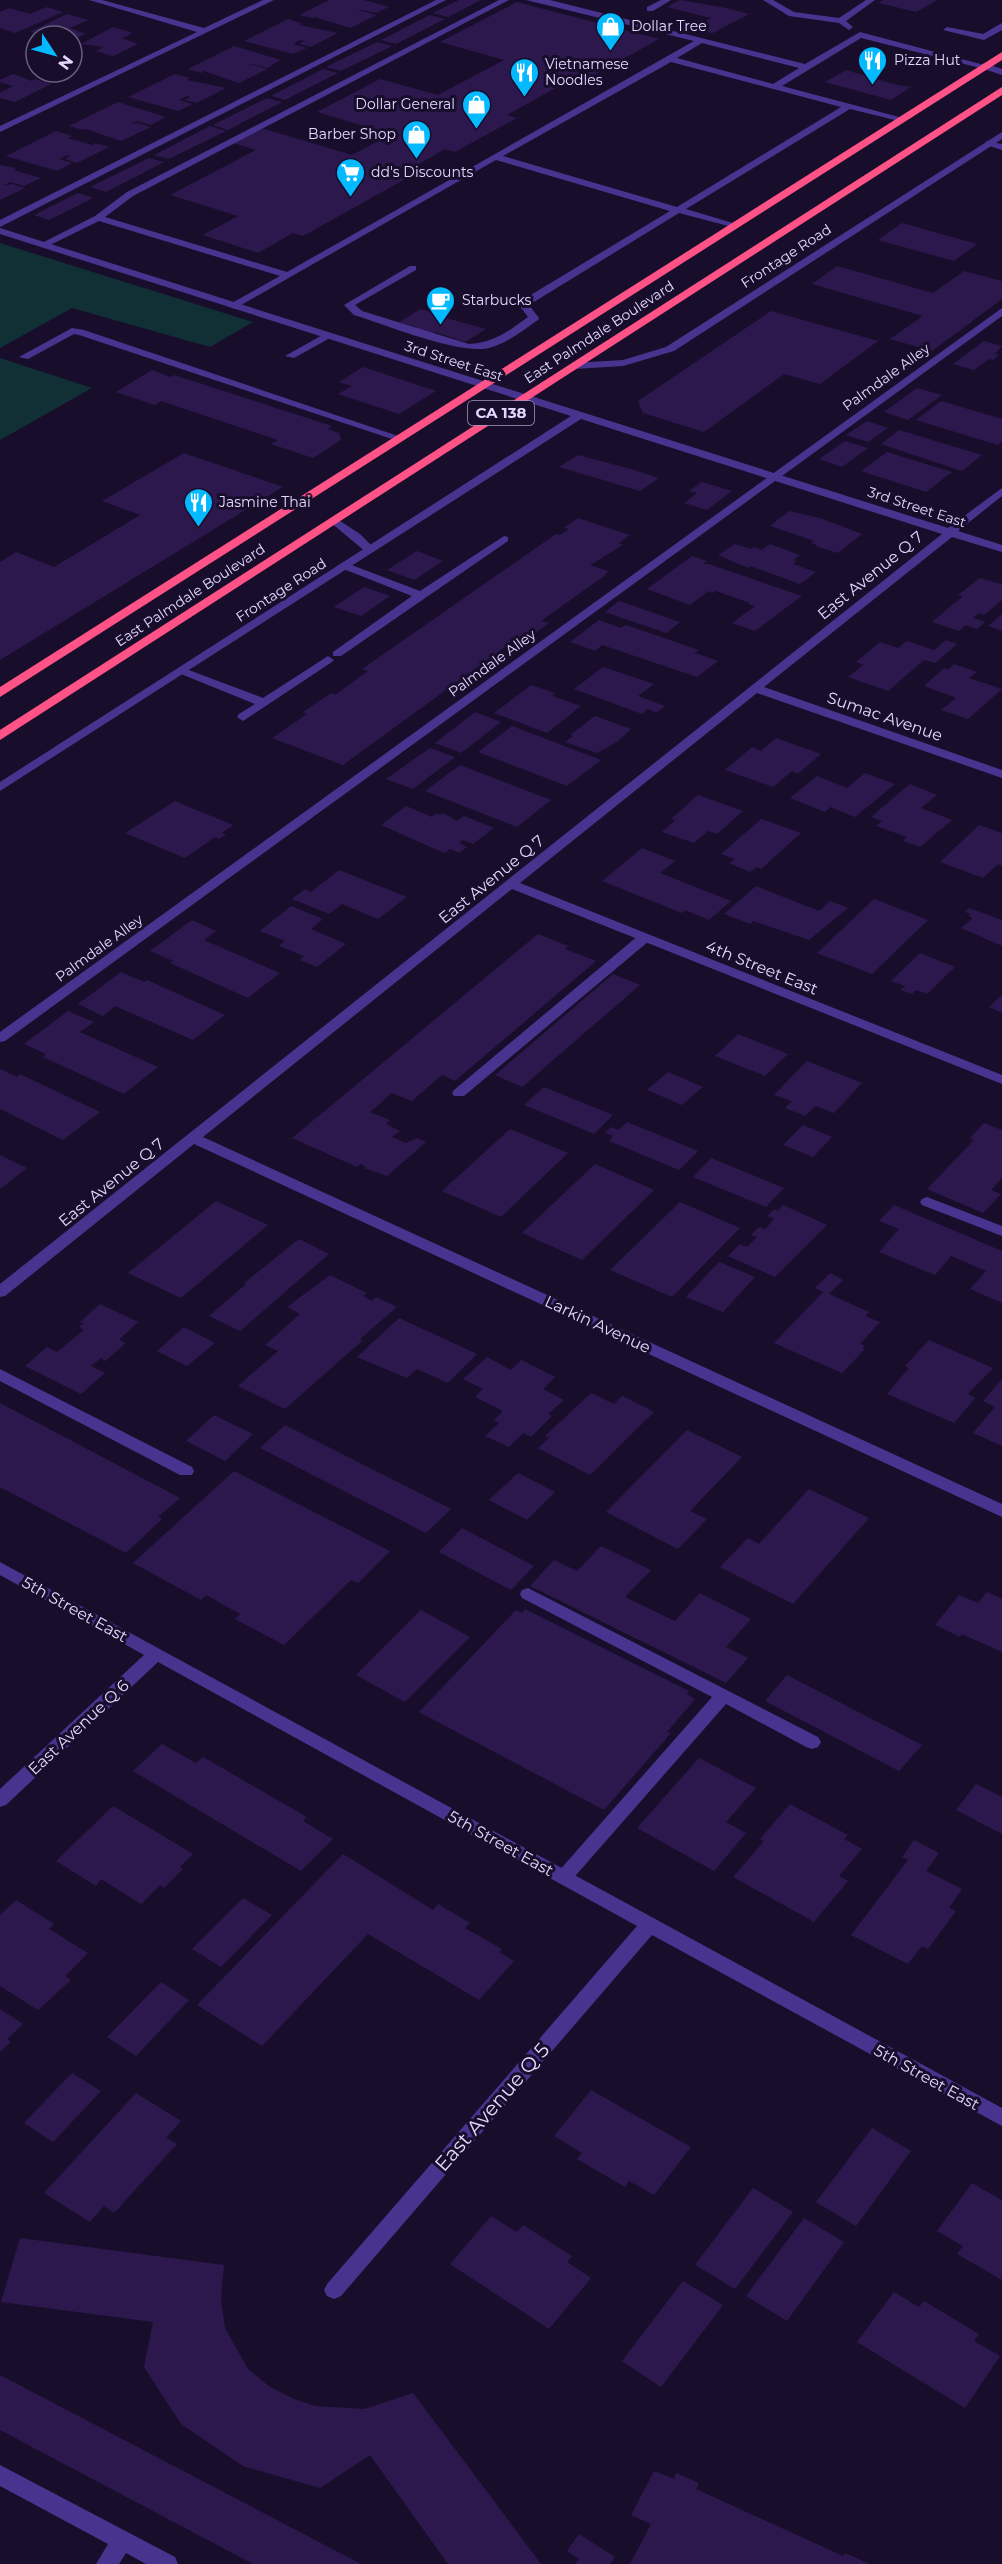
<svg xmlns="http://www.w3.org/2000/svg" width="1002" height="2564" font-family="Montserrat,sans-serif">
<rect width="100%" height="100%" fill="#180e2b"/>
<g fill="#103035">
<polygon points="0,243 253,322 210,347 72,308 0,348"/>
<polygon points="0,358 92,388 0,440"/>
</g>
<g fill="#2c184d">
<polygon points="329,0 364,0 389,7 376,13 362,10 357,12 363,11 376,15 350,28 315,17 312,18 299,15"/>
<polygon points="459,0 481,0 448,17 433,13"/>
<polygon points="680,0 726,8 749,14 713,33 705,32 694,28 711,18 667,7"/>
<polygon points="883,0 938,0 916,12 879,3"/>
<polygon points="517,2 659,39 583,81 574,78 507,115 517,118 455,152 445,149 407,171 416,173 303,236 293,233 258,253 203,235 238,216 170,195 256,150 233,143 261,128 352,155 391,134 317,112 380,79 438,95 504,60 440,42"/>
<polygon points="47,7 63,12 15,33 0,28 0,12 9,8 30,14"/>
<polygon points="67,14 88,20 70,28 86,34 72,40 72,36 45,36 30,32"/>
<polygon points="430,15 445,19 396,44 381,40"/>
<polygon points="288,19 303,24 299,25 338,33 311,47 299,44 304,41 300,40 293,44 307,48 293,54 244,41"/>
<polygon points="113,27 133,33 122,38 138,44 113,56 96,51 104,47 81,44"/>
<polygon points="377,42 392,46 341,71 326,67"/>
<polygon points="234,46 281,60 267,68 253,64 247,66 254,65 267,69 239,83 204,71 201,73 188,69"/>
<polygon points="323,69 338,73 285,100 271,96"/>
<polygon points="846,70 897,85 911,87 891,100 825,82"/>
<polygon points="13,74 32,81 35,79 51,84 15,102 0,98 0,93 13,86 0,82 0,80"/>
<polygon points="175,74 190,78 187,80 226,88 197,103 185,100 190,97 187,96 179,100 193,104 178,111 128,97"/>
<polygon points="267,98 282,102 228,130 213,125"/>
<polygon points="118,102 166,117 151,125 137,121 131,124 138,123 151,127 121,141 86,129 83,130 69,126"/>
<polygon points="210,126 226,131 169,159 154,155"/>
<polygon points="56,131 72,136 68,138 92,145 95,143 109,147 77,163 65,159 70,156 67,155 59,159 72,163 57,171 6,156"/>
<polygon points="149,158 164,162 106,192 90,187"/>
<polygon points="0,165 16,168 13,170 41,178 24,186 10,182 4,185 12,184 25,188 0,200"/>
<polygon points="78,193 93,198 49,220 34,215"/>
<polygon points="902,223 977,244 954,261 878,240"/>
<polygon points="837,266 933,293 964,271 1002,281 1002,299 932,351 890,339 923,316 812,284"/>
<polygon points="421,309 436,314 435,315 486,329 465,342 435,332 425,338 409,334 418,328 399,322"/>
<polygon points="771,311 878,341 820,384 784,374 704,432 643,413 638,401"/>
<polygon points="984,341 1002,346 995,354 999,355 993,360 989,359 974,370 953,364"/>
<polygon points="363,367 436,391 399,414 338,394 352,386 339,382"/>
<polygon points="152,370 171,377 174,375 332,426 328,429 339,433 341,440 313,458 271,444 278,440 161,401 155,405 116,392"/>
<polygon points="917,388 942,395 908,420 884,412"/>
<polygon points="941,401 1002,419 1002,441 998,445 916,420"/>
<polygon points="867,421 888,428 868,442 846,435"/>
<polygon points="899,430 982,455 962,471 881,444"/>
<polygon points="845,441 868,448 842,467 819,459"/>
<polygon points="887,452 952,472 926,492 861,471"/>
<polygon points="184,453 283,487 0,660 0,562 16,552 54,567 140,515 102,501"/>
<polygon points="578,455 631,469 659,478 640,491 559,467"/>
<polygon points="702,482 732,491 707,510 684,503 697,493 689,491"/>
<polygon points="789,511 820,518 862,534 838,553 815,546 817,545 811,543 814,541 770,526"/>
<polygon points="578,518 630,535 619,543 623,545 590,565 608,571 604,576 541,621 549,623 534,634 527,632 509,644 343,765 272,738 307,714 303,712 331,693 335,695 368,671 362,669 556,534 560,535 569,529 564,528"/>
<polygon points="735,544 751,549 754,547 762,550 770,544 800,555 793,560 797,561 793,564 816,572 800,584 750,566 748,568 718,555"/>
<polygon points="417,551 443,561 414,580 387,570"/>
<polygon points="692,556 707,561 703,564 709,564 802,596 755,631 732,623 755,606 748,604 750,603 716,591 713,593 709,591 690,605 647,589"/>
<polygon points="980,578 1000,584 1002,583 1002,600 984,615 979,613 973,618 985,622 977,629 965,625 959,631 932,622 963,596 958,595"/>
<polygon points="364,587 390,596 361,616 334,607"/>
<polygon points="619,601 680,622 666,633 605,612"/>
<polygon points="1002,614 1002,631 988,626"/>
<polygon points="599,620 621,628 626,625 699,650 695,653 718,661 697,677 602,645 595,651 570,642"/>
<polygon points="946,640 957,644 935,663 924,660 888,691 848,677 863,665 856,662 880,642 898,648 907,641 934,650"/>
<polygon points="954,664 977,672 969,678 1002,689 968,719 941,710 956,698 924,686 944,668 948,670"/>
<polygon points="603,667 654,684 638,696 665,706 656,713 648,709 642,714 574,689"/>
<polygon points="531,685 555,693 552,696 581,706 547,733 494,713"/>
<polygon points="475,712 501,722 461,753 435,743"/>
<polygon points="595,716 631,729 617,742 597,753 565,742 573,736 570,735"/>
<polygon points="512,726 601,760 567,786 478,752"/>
<polygon points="776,738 821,754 798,774 792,771 773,787 725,770 752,747 761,751"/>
<polygon points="430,748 455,757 413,789 386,779"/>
<polygon points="460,765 551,800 517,827 425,791"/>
<polygon points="865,773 895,784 855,817 830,807 825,812 790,798 817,776 847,788"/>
<polygon points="910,784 937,795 921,808 952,820 920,847 903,841 907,837 876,826 882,821 871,817"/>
<polygon points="698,795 743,811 717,834 708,831 694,843 662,832 675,820 671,819"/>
<polygon points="175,801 233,825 222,833 226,835 219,839 215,837 185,858 125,833"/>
<polygon points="406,806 432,817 437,813 440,815 443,813 457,821 464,816 494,828 473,844 463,840 459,843 467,847 459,853 450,849 444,853 381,825"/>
<polygon points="761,819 801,833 761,869 757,867 750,872 729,863 735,859 721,854"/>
<polygon points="979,825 1002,833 1002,866 998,864 983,878 940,862"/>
<polygon points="642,848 675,861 660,873 731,901 709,920 685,910 682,913 602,881"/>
<polygon points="339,870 407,897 378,919 342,904 329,914 292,899 305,889 311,892"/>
<polygon points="756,886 819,911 830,901 848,908 809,940 753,921 750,924 724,914"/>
<polygon points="874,899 928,920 872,974 817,953"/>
<polygon points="291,906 323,919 311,929 346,944 317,967 300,960 304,956 279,946 285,941 260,931"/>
<polygon points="969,908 1002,920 1002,946 961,928 973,918 969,916 971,914 965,912"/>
<polygon points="192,920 216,931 204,940 280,973 248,998 170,963 173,961 150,951"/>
<polygon points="538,934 568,946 565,949 596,961 455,1081 442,1075 412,1101 392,1093 370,1112 390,1120 386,1124 400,1131 392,1137 406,1143 417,1138 426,1142 387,1176 364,1168 366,1167 361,1164 357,1167 292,1138"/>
<polygon points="920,953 955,967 927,994 916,990 912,994 901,990 905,986 891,981"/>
<polygon points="121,972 144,982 147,980 225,1015 193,1040 115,1006 103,1016 78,1004"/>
<polygon points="613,974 640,985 522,1087 495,1075"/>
<polygon points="1002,995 1002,1013 989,1007"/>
<polygon points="68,1011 94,1022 80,1032 158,1067 124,1094 43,1057 46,1054 24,1044"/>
<polygon points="738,1034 788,1054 765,1076 715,1056"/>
<polygon points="807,1061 862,1083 834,1113 816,1106 805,1116 785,1108 792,1101 774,1095"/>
<polygon points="0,1069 17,1077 20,1074 100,1112 63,1140 0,1109"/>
<polygon points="668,1072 703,1087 682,1105 647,1090"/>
<polygon points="544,1087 613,1115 594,1134 524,1105"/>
<polygon points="627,1122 698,1151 679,1170 609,1141 613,1136 605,1133 611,1127 619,1130"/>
<polygon points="984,1123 1002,1130 1002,1178 991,1190 1001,1194 983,1213 927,1189 974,1140 970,1138"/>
<polygon points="803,1125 832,1137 813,1157 783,1145"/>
<polygon points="510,1129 568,1153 501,1217 442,1191"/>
<polygon points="0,1155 27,1168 0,1189"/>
<polygon points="711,1158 784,1188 766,1207 693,1177"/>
<polygon points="595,1164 654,1190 582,1260 522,1233"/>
<polygon points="216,1201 268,1225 181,1298 128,1273"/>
<polygon points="680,1202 740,1228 672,1297 610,1270"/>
<polygon points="783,1205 827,1225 775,1277 728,1256 740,1244 747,1247 757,1237 751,1235 759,1227 765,1229 774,1219 767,1216 774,1209 778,1211"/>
<polygon points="894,1205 1002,1251 1002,1303 970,1289 986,1271 951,1256 935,1275 879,1252 899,1229 879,1221"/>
<polygon points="299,1239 329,1254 240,1331 209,1316 246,1284 244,1283"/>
<polygon points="719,1262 755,1277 723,1312 686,1297"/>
<polygon points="830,1273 843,1280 829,1294 869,1312 865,1316 880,1322 860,1344 864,1345 863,1348 865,1349 842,1373 774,1343 823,1292 815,1288"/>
<polygon points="330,1275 367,1293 363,1296 372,1301 376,1297 397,1307 360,1339 363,1340 285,1409 238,1386 278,1351 265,1345 300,1314 287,1307"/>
<polygon points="100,1304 138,1322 119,1340 126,1343 105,1361 101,1358 91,1366 105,1373 81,1394 25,1366 47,1347 57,1352 84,1330 79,1327 84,1323 80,1322"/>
<polygon points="399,1318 477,1354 448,1383 417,1369 407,1378 357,1357"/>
<polygon points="184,1327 215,1343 187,1366 157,1351"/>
<polygon points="929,1340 993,1368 968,1394 975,1398 954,1423 887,1394 909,1368 905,1366"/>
<polygon points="487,1357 511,1370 521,1360 555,1377 543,1389 564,1400 548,1414 552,1416 531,1437 523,1433 509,1447 485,1436 499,1423 494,1420 503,1411 475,1397 483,1389 463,1379"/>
<polygon points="1002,1379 1002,1446 973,1433 995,1407 983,1401"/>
<polygon points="591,1393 614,1404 622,1396 654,1412 590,1475 538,1448 549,1438 545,1436"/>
<polygon points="0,1403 180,1498 158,1517 162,1519 126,1553 0,1487"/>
<polygon points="214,1415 253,1434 225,1461 186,1441"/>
<polygon points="285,1425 451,1509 426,1533 260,1448"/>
<polygon points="687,1430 742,1457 690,1511 707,1519 678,1549 606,1512"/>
<polygon points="234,1471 390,1551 358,1583 351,1580 284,1645 235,1619 240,1614 206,1595 201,1600 133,1563"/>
<polygon points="518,1473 555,1492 527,1520 489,1500"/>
<polygon points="809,1489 869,1518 793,1604 720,1567 748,1538 759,1544"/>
<polygon points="462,1528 534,1566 511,1590 439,1552"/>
<polygon points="601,1546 651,1570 625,1597 675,1621 700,1593 751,1619 726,1647 748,1658 726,1683 530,1586 554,1560 577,1571"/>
<polygon points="987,1592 1002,1599 1002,1652 962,1634 960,1637 935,1625 959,1595 978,1603"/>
<polygon points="525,1609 689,1691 687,1694 695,1699 667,1732 671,1733 604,1810 419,1712 516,1610 522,1613"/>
<polygon points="421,1610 470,1637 405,1702 356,1675"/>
<polygon points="787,1675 922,1745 899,1771 765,1701"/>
<polygon points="162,1744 196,1763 203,1757 307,1817 303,1821 333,1839 301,1871 133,1771"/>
<polygon points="699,1758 756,1788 726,1822 746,1833 714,1871 637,1828"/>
<polygon points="976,1784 1002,1797 1002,1834 956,1810"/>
<polygon points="790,1804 848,1835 844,1839 862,1849 839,1876 848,1881 814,1922 733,1877 764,1841 760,1839"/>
<polygon points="113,1806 193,1854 180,1867 183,1869 164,1888 160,1885 141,1904 101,1879 96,1886 56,1861"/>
<polygon points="914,1840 939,1853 926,1871 962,1889 949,1908 956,1911 928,1949 922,1946 908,1964 851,1935 908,1860 902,1857"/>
<polygon points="343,1854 433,1910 438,1904 470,1923 465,1928 502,1949 499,1952 514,1961 479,2000 368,1934 262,2046 197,2005"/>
<polygon points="243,1898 272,1915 221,1967 192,1949"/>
<polygon points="16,1900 54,1924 49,1929 88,1953 65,1976 71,1980 38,2010 0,1986 0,1915"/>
<polygon points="161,1982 189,2000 136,2056 107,2037"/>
<polygon points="0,2009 23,2024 7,2039 11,2042 0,2052"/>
<polygon points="72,2073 101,2091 53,2142 24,2123"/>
<polygon points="591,2090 691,2147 654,2195 629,2181 625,2187 577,2159 582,2153 554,2136"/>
<polygon points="136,2093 181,2121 166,2138 177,2144 114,2213 104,2206 90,2222 44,2193"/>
<polygon points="872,2128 911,2151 856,2226 816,2202"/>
<polygon points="972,2183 1002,2200 1002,2280 957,2254 963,2246 937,2231"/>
<polygon points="753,2188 793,2212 735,2289 695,2265"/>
<polygon points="491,2216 517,2232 523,2225 572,2256 567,2262 591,2278 549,2329 450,2264"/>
<polygon points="804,2218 844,2242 787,2321 746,2296"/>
<polygon points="20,2238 224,2265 221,2299 225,2328 248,2369 270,2387 294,2399 315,2406 364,2409 413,2393 541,2564 448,2564 370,2455 320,2488 243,2466 181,2424 144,2367 153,2322 1,2302"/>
<polygon points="683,2281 723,2305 661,2387 622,2361"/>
<polygon points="894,2292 919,2307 924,2301 979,2334 974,2341 1000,2356 965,2408 857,2342"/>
<polygon points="0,2375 361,2564 253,2564 0,2430"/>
<polygon points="654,2471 674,2479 676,2473 699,2483 696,2489 843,2556 845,2553 870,2564 630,2564 651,2524 631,2515"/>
<polygon points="579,2534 615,2557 610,2564 575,2564 579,2559 567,2551"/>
</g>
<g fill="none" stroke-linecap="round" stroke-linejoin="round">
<g fill="#48348e" fill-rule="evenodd">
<polygon points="436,0 446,0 0,227 0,220"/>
<path d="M 499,0 L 509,0 L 133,196 L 105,217 L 287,272 L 694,41 L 526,0 L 550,0 L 805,64 L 860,32 L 988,66 L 984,69 L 861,38 L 782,86 L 903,118 L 903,122 L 850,109 L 686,209 L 736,224 L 736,228 L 679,213 L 529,305 L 539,318 L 538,320 C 522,331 508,343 489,348 C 460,355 386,325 354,315 L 344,305 L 410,266 L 416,266 L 416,270 L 355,305 L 362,311 L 469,344 C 493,343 509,331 528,317 L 518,304 L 519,302 L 670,211 L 496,160 L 234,309 L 229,306 L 230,304 L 280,276 L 99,221 L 46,247 L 38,245 L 95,216 L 127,192 ZM 702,43 L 799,68 L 773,84 L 677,58 ZM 671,62 L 841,107 L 677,207 L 503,156 Z"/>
<polygon points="661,0 671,0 653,11 647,11 647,7"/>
<polygon points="763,0 773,0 794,12 839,18 866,0 875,0 846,21 853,27 849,30 839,23 789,16"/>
<polygon points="1002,23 1002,30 984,40 943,30 947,27 983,34"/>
<polygon points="986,141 1002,144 1002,150 986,145"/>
<polygon points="1002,308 1002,316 5,1041 0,1042 0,1032"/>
<polygon points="72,328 84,330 404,438 403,440 395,440 79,335 74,334 28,359 19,357"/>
<polygon points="326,333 331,336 330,338 294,358 285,356"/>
<polygon points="334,517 360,534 374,548 374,552 366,552 330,522 330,518"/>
<polygon points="504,536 508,537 508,541 341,656 333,656 333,652 412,596 341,568 341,564 349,564 420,591"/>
<polygon points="328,656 334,660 332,662 243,721 237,717 239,714 255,704 176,672 182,668 186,669 263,698"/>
<polygon points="644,934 649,935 651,938 649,941 464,1096 454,1096 452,1093 454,1090 639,935"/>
<polygon points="927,1197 1002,1226 1002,1236 922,1205 920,1202 922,1199"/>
<polygon points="0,1369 192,1467 194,1471 192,1475 180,1475 0,1381"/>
<polygon points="528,1588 818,1737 821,1742 818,1747 812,1749 806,1747 726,1704 570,1882 564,1884 558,1882 555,1877 558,1872 712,1697 522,1598 520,1594 522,1590"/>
<polygon points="0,2465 175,2557 178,2564 146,2564 126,2553 119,2564 96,2564 108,2544 0,2486"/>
</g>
<g fill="#48348e" fill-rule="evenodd">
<polygon points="89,0 102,0 204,28 263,0 274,0 0,132 0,126 197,32"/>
<polygon points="984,63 1002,69 1002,75 981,68 980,66"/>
<polygon points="1002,132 1002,139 674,351 623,366 574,369 569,366 574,363 623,360 666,347"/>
<polygon points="0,228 948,528 1002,488 1002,496 958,531 1002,545 1002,552 952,537 764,687 1002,770 1002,778 757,693 520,883 1002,1075 1002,1084 512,889 203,1137 1002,1504 1002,1517 194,1144 5,1296 0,1297 0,1284 942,534 581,419 0,791 0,782 571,416 0,234"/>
<polygon points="0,1562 1002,2108 1002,2126 652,1935 341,2296 334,2299 327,2296 324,2290 327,2284 637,1926 158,1662 6,1805 0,1807 0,1789 144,1655 0,1575"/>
</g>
<g fill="#ff5286" fill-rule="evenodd">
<polygon points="1002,52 1002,60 0,697 0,687"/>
<polygon points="1002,87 1002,95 0,740 0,730"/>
</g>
</g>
<defs>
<symbol id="shop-pin" viewBox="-11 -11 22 30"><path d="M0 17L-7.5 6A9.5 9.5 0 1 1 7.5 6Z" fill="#03b9ff" stroke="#180e2b"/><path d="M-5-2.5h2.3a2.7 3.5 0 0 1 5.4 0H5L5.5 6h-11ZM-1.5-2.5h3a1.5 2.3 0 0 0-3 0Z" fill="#fff"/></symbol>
<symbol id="restaurant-pin" viewBox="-11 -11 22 30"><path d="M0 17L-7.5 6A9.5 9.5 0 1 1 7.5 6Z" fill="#03b9ff" stroke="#180e2b"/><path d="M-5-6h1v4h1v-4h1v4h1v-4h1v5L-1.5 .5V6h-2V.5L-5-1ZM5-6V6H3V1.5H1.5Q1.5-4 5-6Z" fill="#fff"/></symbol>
<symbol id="supermarket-pin" viewBox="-11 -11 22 30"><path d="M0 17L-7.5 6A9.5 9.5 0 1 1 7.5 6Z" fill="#03b9ff" stroke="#180e2b"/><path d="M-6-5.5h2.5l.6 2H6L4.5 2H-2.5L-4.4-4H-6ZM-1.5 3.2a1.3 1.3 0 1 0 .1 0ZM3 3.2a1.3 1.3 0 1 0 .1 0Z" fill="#fff"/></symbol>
<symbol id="cafe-pin" viewBox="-11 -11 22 30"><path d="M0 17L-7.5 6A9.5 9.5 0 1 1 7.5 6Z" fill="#03b9ff" stroke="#180e2b"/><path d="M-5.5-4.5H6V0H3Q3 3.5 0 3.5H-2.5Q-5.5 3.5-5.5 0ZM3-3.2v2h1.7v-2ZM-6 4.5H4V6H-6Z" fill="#fff"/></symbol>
</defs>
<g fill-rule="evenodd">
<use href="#shop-pin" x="594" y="10" width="33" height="45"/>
<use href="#restaurant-pin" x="856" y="44" width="33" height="45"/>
<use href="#restaurant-pin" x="508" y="56" width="33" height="45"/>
<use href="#shop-pin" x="460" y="88" width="33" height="45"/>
<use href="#shop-pin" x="400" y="118" width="33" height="45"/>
<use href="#supermarket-pin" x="334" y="156" width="33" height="45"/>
<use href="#cafe-pin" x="424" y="284" width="33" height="45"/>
<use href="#restaurant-pin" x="182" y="486" width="33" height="45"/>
</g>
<g text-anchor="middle" stroke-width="6" stroke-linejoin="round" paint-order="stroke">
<g font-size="14" fill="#e3d7ff" stroke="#180e2b" text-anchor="start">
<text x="631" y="31">Dollar Tree</text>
<text x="894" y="65">Pizza Hut</text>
<text x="545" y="69">Vietnamese<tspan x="545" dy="16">Noodles</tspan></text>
<text x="455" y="109" text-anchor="end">Dollar General</text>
<text x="396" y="139" text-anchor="end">Barber Shop</text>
<text x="371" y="177">dd's Discounts</text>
<text x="462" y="305">Starbucks</text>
<text x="219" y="507">Jasmine Thai</text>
</g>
<g font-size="14" fill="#e3d7ff" stroke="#180e2b">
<text transform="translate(786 256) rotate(-33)" y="5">Frontage Road</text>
<text transform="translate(599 332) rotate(-33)" y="5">East Palmdale Boulevard</text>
<text transform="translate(454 361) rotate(18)" y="5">3rd Street East</text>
<text transform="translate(886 377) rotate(-36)" y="5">Palmdale Alley</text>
<text transform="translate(917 507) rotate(18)" y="5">3rd Street East</text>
<text transform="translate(281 590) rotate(-33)" y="5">Frontage Road</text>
<text transform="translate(190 595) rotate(-33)" y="5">East Palmdale Boulevard</text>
<text transform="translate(492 663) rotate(-36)" y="5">Palmdale Alley</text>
<text transform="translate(99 948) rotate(-36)" y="5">Palmdale Alley</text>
</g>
<rect fill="#180e2b" stroke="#a69bbf" stroke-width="1.5" x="468" y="401" width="66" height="24" rx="4.5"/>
<g font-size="15" font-weight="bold" fill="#e3d7ff">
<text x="501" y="418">CA 138</text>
</g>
<g font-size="16" fill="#e3d7ff" stroke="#180e2b">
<text transform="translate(870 575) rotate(-39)" y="6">East Avenue Q 7</text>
<text transform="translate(885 716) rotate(19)" y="6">Sumac Avenue</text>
<text transform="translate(491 879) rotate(-39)" y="6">East Avenue Q 7</text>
<text transform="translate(762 967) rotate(22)" y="6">4th Street East</text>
<text transform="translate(111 1182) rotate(-39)" y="6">East Avenue Q 7</text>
<text transform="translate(598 1324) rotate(25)" y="6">Larkin Avenue</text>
<text transform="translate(75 1609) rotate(29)" y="6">5th Street East</text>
<text transform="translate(78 1727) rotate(-43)" y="6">East Avenue Q 6</text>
<text transform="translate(501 1843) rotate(29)" y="6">5th Street East</text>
<text transform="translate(927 2077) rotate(29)" y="6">5th Street East</text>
</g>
<g font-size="20" fill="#e3d7ff" stroke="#180e2b">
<text transform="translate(492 2107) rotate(-49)" y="7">East Avenue Q 5</text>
</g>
</g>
<g transform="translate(54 54) rotate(126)"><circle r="28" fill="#180e2b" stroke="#695e80" stroke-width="1.5"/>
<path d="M0-4.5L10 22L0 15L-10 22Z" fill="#03b9ff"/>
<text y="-9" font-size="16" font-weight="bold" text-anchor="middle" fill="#e3d7ff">N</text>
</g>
</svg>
